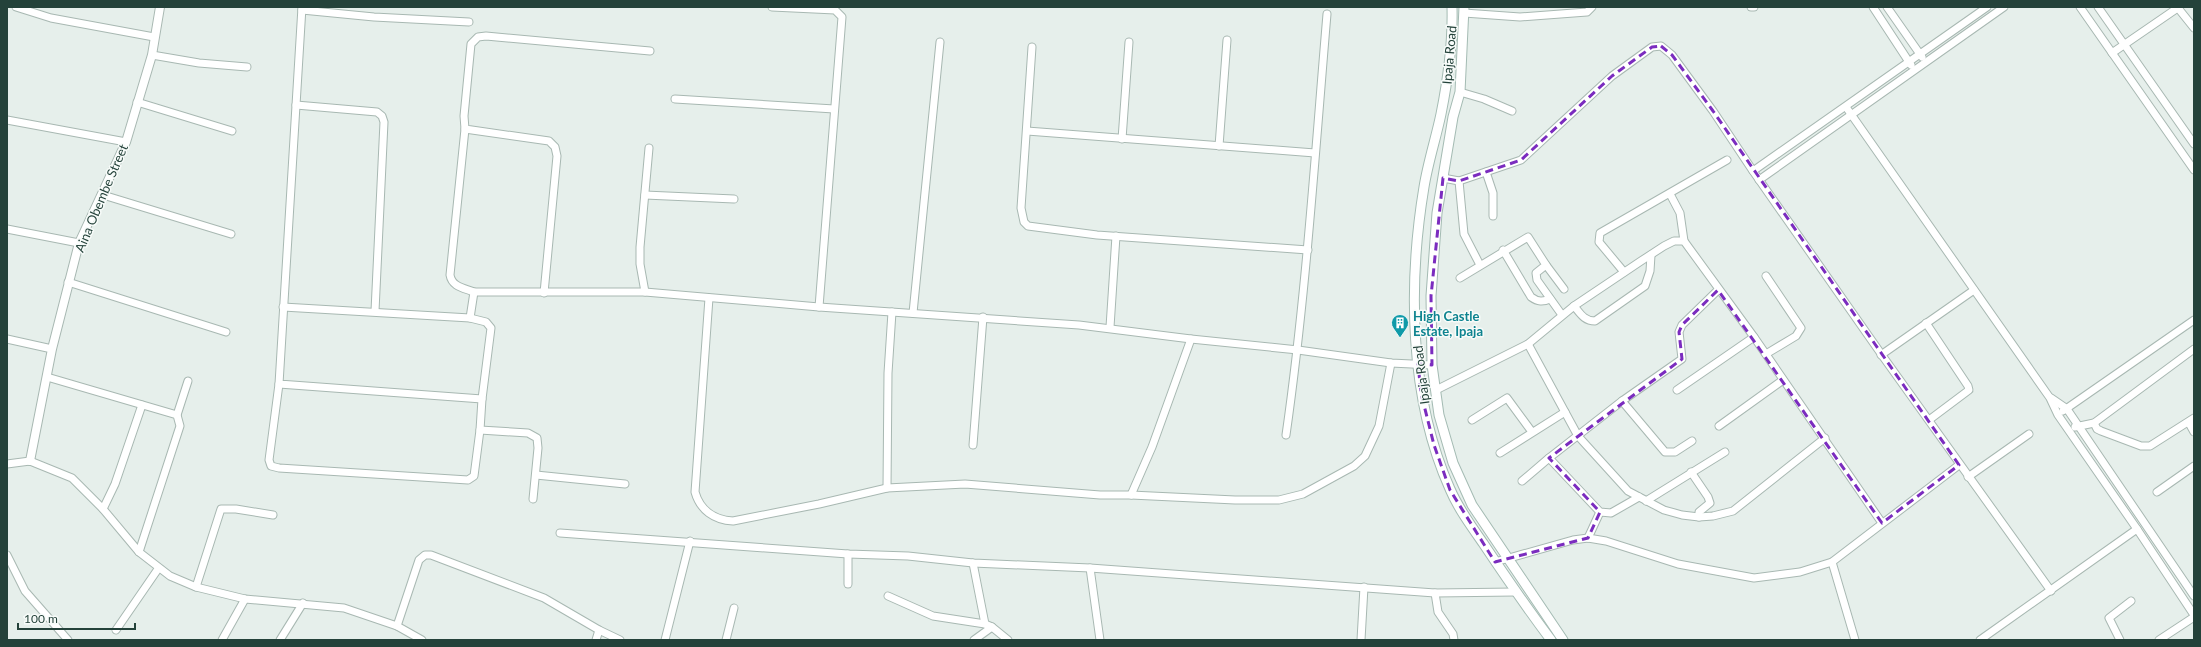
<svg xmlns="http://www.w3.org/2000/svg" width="2201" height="647" font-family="Lato,sans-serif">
<rect width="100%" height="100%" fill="#e6efeb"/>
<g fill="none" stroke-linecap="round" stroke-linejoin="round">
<defs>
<g id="minor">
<polyline points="16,7 51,18 154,37"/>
<polyline points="302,7 279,384 482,399 491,328 486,322 470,318"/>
<polyline points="772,7 835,10 842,17 819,307"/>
<polyline points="1751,7 1754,7"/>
<polyline points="1873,7 1911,65"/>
<polyline points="1887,7 1922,57"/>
<polyline points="2080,7 2194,170"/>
<polyline points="2098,7 2194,144"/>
<polyline points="2178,8 2194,28"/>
<polyline points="302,10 374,17 469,22"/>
<polyline points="1464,13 1520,17 1587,12 1592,7"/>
<polyline points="1032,47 1021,208 1024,222 1028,226 1097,235 1308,250"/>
<polyline points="2112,53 2179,7"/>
<polyline points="152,55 199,63 247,67"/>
<polyline points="1460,92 1484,99 1512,111"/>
<polyline points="675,99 834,109"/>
<polyline points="137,102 232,131"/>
<polyline points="296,105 377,112 382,116 384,122 375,311"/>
<polyline points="1846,107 2050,398 2058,415 2137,529 2194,615"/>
<polyline points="7,120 126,142"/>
<path d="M 465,129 L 450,275 C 452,287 464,288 474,292 L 645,292 L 819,307 L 1079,325 L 1191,339 L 1298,350 L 1391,363 L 1432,365"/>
<polyline points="1027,131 1315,153"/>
<polyline points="1122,139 1129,42"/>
<polyline points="1219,146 1227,40"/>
<polyline points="1753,171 1987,7"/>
<polyline points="1486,172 1493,193 1493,216"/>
<polyline points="1443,178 1459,181 1521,160 1612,76 1652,47 1661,46 1672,55 1713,111 1753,171 1884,358 2051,591"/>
<polyline points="1759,180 2004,7"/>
<polyline points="1459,181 1464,234 1480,265"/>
<polyline points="1670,194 1680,213 1684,241"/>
<polyline points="103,195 231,234"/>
<polyline points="645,195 734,199"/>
<polyline points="7,229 79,243"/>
<path d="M 1503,250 L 1531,297 C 1538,302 1543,302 1550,299"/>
<polyline points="1546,265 1564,289"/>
<polyline points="1624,272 1599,242 1600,233 1727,160"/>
<polyline points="1460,278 1528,237 1546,265 1536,273 1537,280 1562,315"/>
<polyline points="68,282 226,332"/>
<polyline points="645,292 640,264 640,247 649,148"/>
<polyline points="544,293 557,156 555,147 549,141 465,129 464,116 471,44 478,37 486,36 650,51"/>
<path d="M 709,298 L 695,492 C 700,510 714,520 733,521 L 819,504 L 887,488 L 965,484 L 1100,495 L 1131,495 L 1235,500 L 1279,500 L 1303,494 L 1354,466 L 1365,456 L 1379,426 L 1391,363"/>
<path d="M 1574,306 C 1580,313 1584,321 1595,321 L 1645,286 L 1650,271 L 1651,255"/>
<polyline points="283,307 470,318 474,292"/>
<polyline points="913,313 940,42"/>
<polyline points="1926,323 1968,386 1969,390 1929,420"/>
<polyline points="1110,327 1116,236"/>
<polyline points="7,339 52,349"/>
<polyline points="1528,344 1578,436 1628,491 1664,510 1682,515 1699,517 1713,516 1733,511 1825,438"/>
<polyline points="1766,354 1796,336 1801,328 1766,276"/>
<polyline points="1881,355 1974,290"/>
<polyline points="47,377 177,415 180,426 139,552"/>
<polyline points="279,384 269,460 271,466 279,468 468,480 474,476 480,430 482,399"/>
<polyline points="1436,390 1528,344 1574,306 1641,261 1664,246 1674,241 1684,241 1754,337 1882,523"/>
<polyline points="1677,390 1754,337"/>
<polyline points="2051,398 2067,409 2194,596"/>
<polyline points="1622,401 1665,452 1675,452 1692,441"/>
<polyline points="2063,411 2194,320"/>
<polyline points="177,415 188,381"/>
<polyline points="1472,420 1507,398 1532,432"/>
<polyline points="2094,423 2097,429 2101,431 2141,446 2150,446 2194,418"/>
<polyline points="2189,423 2194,432"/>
<polyline points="1719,426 1783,380"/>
<polyline points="2075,427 2094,423 2194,349"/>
<polyline points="480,430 528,433 537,438 538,448 533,499"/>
<path d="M 1286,435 C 1306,295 1315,155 1327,14"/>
<polyline points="973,445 983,317"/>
<polyline points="1500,453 1565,412"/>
<polyline points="1549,458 1600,512 1611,513 1639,497"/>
<polyline points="7,464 30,461 72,478 103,509 139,552 170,576 196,587 245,599 344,608 397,626 422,640"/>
<polyline points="1691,472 1708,497 1710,503 1699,512 1699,517"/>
<polyline points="536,475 625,484"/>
<polyline points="1968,477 2029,434"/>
<polyline points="1522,481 1549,458 1622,401 1682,359 1679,332 1682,325 1718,290"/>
<polyline points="887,488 888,373 892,312"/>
<polyline points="2157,492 2194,466"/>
<polyline points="1131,495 1152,447 1191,339"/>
<polyline points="1646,501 1725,452"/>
<polyline points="103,509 115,484 142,405"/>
<polyline points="560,533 848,554 908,556 973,563 1090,568 1435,593 1515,592"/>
<polyline points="1588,538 1600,512"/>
<polyline points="7,555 25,591 68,640"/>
<polyline points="1495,562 1573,540 1588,538 1606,541 1678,564 1754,578 1800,572 1832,562"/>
<polyline points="973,563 985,624 992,627 1008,640"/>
<polyline points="1090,568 1100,640"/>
<polyline points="848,584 848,554"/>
<polyline points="196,587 221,509 236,509 273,515"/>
<polyline points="1435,593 1438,612 1453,634 1454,640"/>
<polyline points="888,596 933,616 985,624"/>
<polyline points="397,626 419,560 425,555 431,555 544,598 599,630 620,640"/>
<polyline points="116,630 158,569"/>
<polyline points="222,640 245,599"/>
<polyline points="280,640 303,603"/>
<polyline points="596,640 599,630"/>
<polyline points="665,640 690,541"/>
<polyline points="726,640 734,608"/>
<polyline points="974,640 992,627"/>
<polyline points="1361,640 1364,587"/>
<polyline points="1855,640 1832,562 1959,465"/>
<polyline points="1980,640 2137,529"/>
<polyline points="2120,640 2109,618 2131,601"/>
<polyline points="2159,640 2194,617"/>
</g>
<polyline id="tertiary" points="30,461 52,349 79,243 126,142 152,55 160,7"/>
<g id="secondary">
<path d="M 1452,7 C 1453,43 1448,79 1441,114 C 1436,138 1428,162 1424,187 C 1408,283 1409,398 1450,489 C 1458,508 1471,526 1483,543 C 1505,576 1527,608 1551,640"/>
<polyline points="1464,7 1460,92 1453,117 1437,213 1431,296 1432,365 1439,415 1453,463 1472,505 1563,640"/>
</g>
</defs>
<use href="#minor" stroke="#a8b8b2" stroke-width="9"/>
<use href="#tertiary" stroke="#a8b8b2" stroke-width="10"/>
<use href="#secondary" stroke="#a4bbb3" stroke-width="11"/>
<use href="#minor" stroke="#fff" stroke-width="7"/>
<use href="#tertiary" stroke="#fff" stroke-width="8"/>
<use href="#secondary" stroke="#fff" stroke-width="9"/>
</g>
<path fill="none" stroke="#7b2cbf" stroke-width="3" stroke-dasharray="8 5" stroke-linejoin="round" d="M 1661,46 L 1672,55 L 1713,111 L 1959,465 L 1882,523 L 1718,290 L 1682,325 L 1679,332 L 1682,359 L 1549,458 L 1600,512 L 1588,538 L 1495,562 L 1450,490 L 1434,445 L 1421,393 L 1418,364 L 1432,365 L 1431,296 L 1443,178 L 1459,181 L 1521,160 L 1612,76 L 1652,47 Z"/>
<defs>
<symbol id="building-pin" viewBox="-11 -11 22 30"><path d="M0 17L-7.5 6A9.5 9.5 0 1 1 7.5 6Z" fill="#0f9aa8" stroke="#f7fbf9"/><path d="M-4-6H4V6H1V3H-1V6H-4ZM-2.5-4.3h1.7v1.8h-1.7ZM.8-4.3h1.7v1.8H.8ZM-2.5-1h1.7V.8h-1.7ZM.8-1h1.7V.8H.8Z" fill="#fff"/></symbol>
</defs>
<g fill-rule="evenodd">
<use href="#building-pin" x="1390" y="313" width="20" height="27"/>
</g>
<g text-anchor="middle" stroke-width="3" stroke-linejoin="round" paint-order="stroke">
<g font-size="13" fill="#24423a" stroke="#f7fbf9">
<text transform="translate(1449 55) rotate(-85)" y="5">Ipaja Road</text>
<text transform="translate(101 198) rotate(-67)" y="5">Aina Obembe Street</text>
<text transform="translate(1421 375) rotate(-97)" y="5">Ipaja Road</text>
</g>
<g font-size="13" font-weight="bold" fill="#0d838f" stroke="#f7fbf9" text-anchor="start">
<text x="1413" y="321">High Castle<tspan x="1413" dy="15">Estate, Ipaja</tspan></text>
</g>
</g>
<rect width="2201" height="647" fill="none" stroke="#24423a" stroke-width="16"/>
<path d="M18 623v6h117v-6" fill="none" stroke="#24423a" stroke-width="2"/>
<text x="24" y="623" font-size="12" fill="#24423a" stroke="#f7fbf9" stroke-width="3" paint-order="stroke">100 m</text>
</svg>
